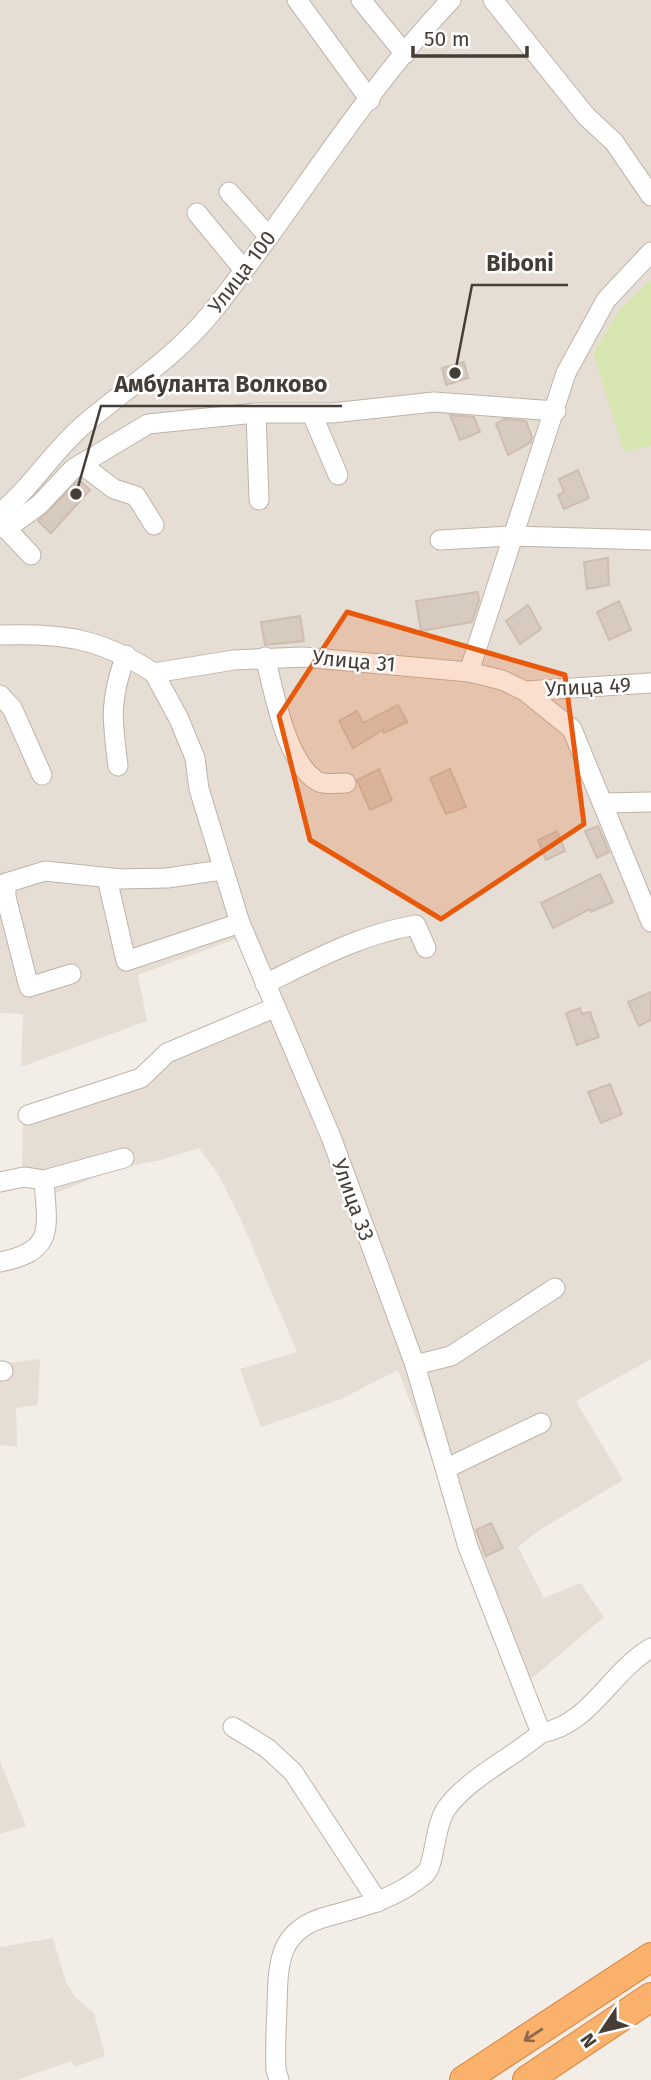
<svg xmlns="http://www.w3.org/2000/svg" width="651" height="2080" font-family="'Fira Sans',sans-serif">
<rect width="100%" height="100%" fill="#f3ede7"/>
<g fill="#e6ded5">
<polygon points="0,0 651,0 651,279 621,308 624,452 651,446 651,1359 576,1401 623,1480 538,1531 518,1547 544,1598 580,1583 604,1617 523,1686 488,1607 398,1370 339,1400 261,1427 240,1369 297,1352 241,1220 218,1174 199,1148 161,1160 119,1168 56,1193 40,1187 22,1167 23,1115 141,1075 266,1004 241,937 138,975 147,1021 21,1067 23,1014 0,1013"/>
<polygon points="40,1359 38,1405 16,1408 17,1447 0,1445 0,1364"/>
<polygon points="0,1761 26,1826 0,1834"/>
<polygon points="53,1938 66,1982 75,1997 94,2013 105,2056 75,2067 71,2061 17,2080 0,2080 0,1947"/>
</g>
<polygon fill="#d7e6b1" points="651,279 651,446 624,452 593,353 621,308"/>
<g fill="#d7cabf" stroke="#cebdb0" stroke-width="2">
<polygon points="464,362 468,378 446,385 442,368"/>
<polygon points="450,415 474,417 480,432 460,440"/>
<polygon points="504,419 526,421 532,437 531,442 508,455 496,424"/>
<polygon points="578,470 589,498 564,509 558,495 564,492 559,479"/>
<polygon points="79,480 90,490 51,533 38,521"/>
<polygon points="608,558 609,585 587,589 584,562"/>
<polygon points="478,592 479,601 472,622 421,631 416,601"/>
<polygon points="619,601 631,630 609,640 597,612"/>
<polygon points="528,605 541,629 520,644 506,621"/>
<polygon points="300,616 304,641 265,645 261,622"/>
<polygon points="398,705 407,722 384,733 383,730 353,748 339,721 357,711 363,723"/>
<polygon points="379,769 392,800 370,810 357,780"/>
<polygon points="450,769 466,807 446,814 430,778"/>
<polygon points="598,826 609,852 597,858 585,831"/>
<polygon points="557,831 565,851 546,860 538,840"/>
<polygon points="600,874 613,902 591,912 590,909 553,928 541,903"/>
<polygon points="651,992 651,1020 639,1026 628,1002"/>
<polygon points="580,1008 582,1014 590,1012 599,1037 577,1045 566,1013"/>
<polygon points="610,1084 622,1114 601,1123 588,1092"/>
<polygon points="491,1523 503,1548 486,1556 476,1530"/>
</g>
<g fill="none" stroke-linecap="round" stroke-linejoin="round">
<defs>
<g id="minor">
<polyline points="297,0 370,100"/>
<polyline points="361,0 405,54"/>
<polyline points="493,0 586,116 614,142 651,196"/>
<polyline points="229,192 269,237"/>
<polyline points="197,213 244,270"/>
<polyline points="256,413 259,500"/>
<polyline points="312,414 338,475"/>
<polyline points="81,464 114,489 136,496 154,525"/>
<path d="M 0,513 C 31,488 51,454 80,428 C 125,389 174,359 212,312 C 292,212 363,92 451,0"/>
<polyline points="0,522 31,555"/>
<polyline points="6,529 39,505 73,469 148,424 256,413 332,413 434,402 556,411"/>
<polyline points="440,540 511,536 651,540"/>
<path d="M 0,635 C 63,633 100,638 154,673 L 234,660 L 303,657 L 469,672 L 502,680 L 525,691 L 572,729 L 651,922"/>
<path d="M 265,657 C 274,691 286,765 319,782 C 326,785 338,783 346,783"/>
<polyline points="469,672 566,373 606,300 651,252"/>
<polyline points="154,673 179,719 195,758 199,789 240,923 331,1137 415,1365 468,1547 541,1733"/>
<polyline points="525,691 651,683"/>
<polyline points="0,695 12,708 42,775"/>
<path d="M 118,766 C 112,720 109,700 126,655"/>
<polyline points="602,803 651,802"/>
<polyline points="107,878 126,961 240,923"/>
<polyline points="71,974 29,987 6,897 6,883 45,871 121,879 167,878 222,870"/>
<path d="M 265,984 C 314,960 361,934 416,925 L 426,948"/>
<polyline points="28,1115 141,1078 167,1053 274,1008"/>
<polyline points="0,1182 24,1177 44,1180 124,1158"/>
<path d="M 0,1262 C 56,1251 47,1228 44,1180"/>
<polyline points="415,1365 451,1356 555,1288"/>
<polyline points="0,1371 3,1371"/>
<polyline points="447,1468 541,1423"/>
<polyline points="233,1727 267,1748 293,1772 378,1902"/>
<path d="M 541,1733 C 590,1725 610,1672 651,1648"/>
<path d="M 279,2080 L 276,2070 C 275,2049 276,2028 277,2007 C 278,1962 278,1929 329,1916 C 363,1907 397,1898 425,1874 C 435,1865 434,1827 446,1809 C 468,1778 512,1758 541,1733"/>
</g>
<g id="highway">
<polyline points="464,2080 651,1957"/>
<polyline points="527,2080 651,1997"/>
</g>
</defs>
<use href="#minor" stroke="#beb3aa" stroke-width="21"/>
<use href="#highway" stroke="#d8833c" stroke-width="30"/>
<use href="#minor" stroke="#fff" stroke-width="19"/>
<use href="#highway" stroke="#f9b16c" stroke-width="28"/>
</g>
<defs><path id="oneway-shaft" d="M-6 0H5M1.5-3L5.5 0L1.5 3" fill="none" stroke-width="1.6" stroke-linecap="round" stroke-linejoin="round" transform="scale(1.75)"/></defs>
<use stroke="#8d6b4c" href="#oneway-shaft" transform="translate(533 2035) rotate(147)"/>
<path fill="#e8590c" fill-opacity="0.2" stroke="#e8590c" stroke-width="5" stroke-linejoin="round" d="M 347,612 L 565,675 L 584,824 L 441,919 L 310,840 L 279,716 Z"/>
<g text-anchor="middle" stroke-width="5" stroke-linejoin="round" paint-order="stroke">
<g font-size="21" fill="#453d36" stroke="#fff">
<text transform="translate(242 272) rotate(-53)" y="7">Улица 100</text>
<text transform="translate(354 661) rotate(5)" y="7">Улица 31</text>
<text transform="translate(588 687) rotate(-3)" y="7">Улица 49</text>
<text transform="translate(353 1200) rotate(70)" y="7">Улица 33</text>
</g>
</g>
<path fill="none" stroke="#453d36" stroke-width="2.5" d="M455 373L472 285H568M76 494L101 406H342"/>
<g fill="#453d36" stroke="#fff" stroke-width="2.5">
<circle cx="455" cy="373" r="7"/>
<circle cx="76" cy="494" r="7"/>
</g>
<g font-size="23" text-anchor="middle" font-weight="bold" fill="#453d36" stroke="#fff" stroke-width="5" stroke-linejoin="round" paint-order="stroke">
<text x="520" y="271">Biboni</text>
<text x="221" y="392">Амбуланта Волково</text>
</g>
<g transform="translate(602 2031) rotate(235)" stroke="#ffffff" stroke-width="5" paint-order="stroke">
<path d="M0-5L12 26L0 18L-12 26Z" fill="#453d36"/>
<text y="-10" font-size="19" font-weight="bold" text-anchor="middle" fill="#453d36">N</text>
</g>
<path d="M413 46v10h114v-10" fill="none" stroke="#453d36" stroke-width="3.5"/>
<text x="424" y="46" font-size="21" fill="#453d36" stroke="#ffffff" stroke-width="5" paint-order="stroke">50 m</text>
</svg>
